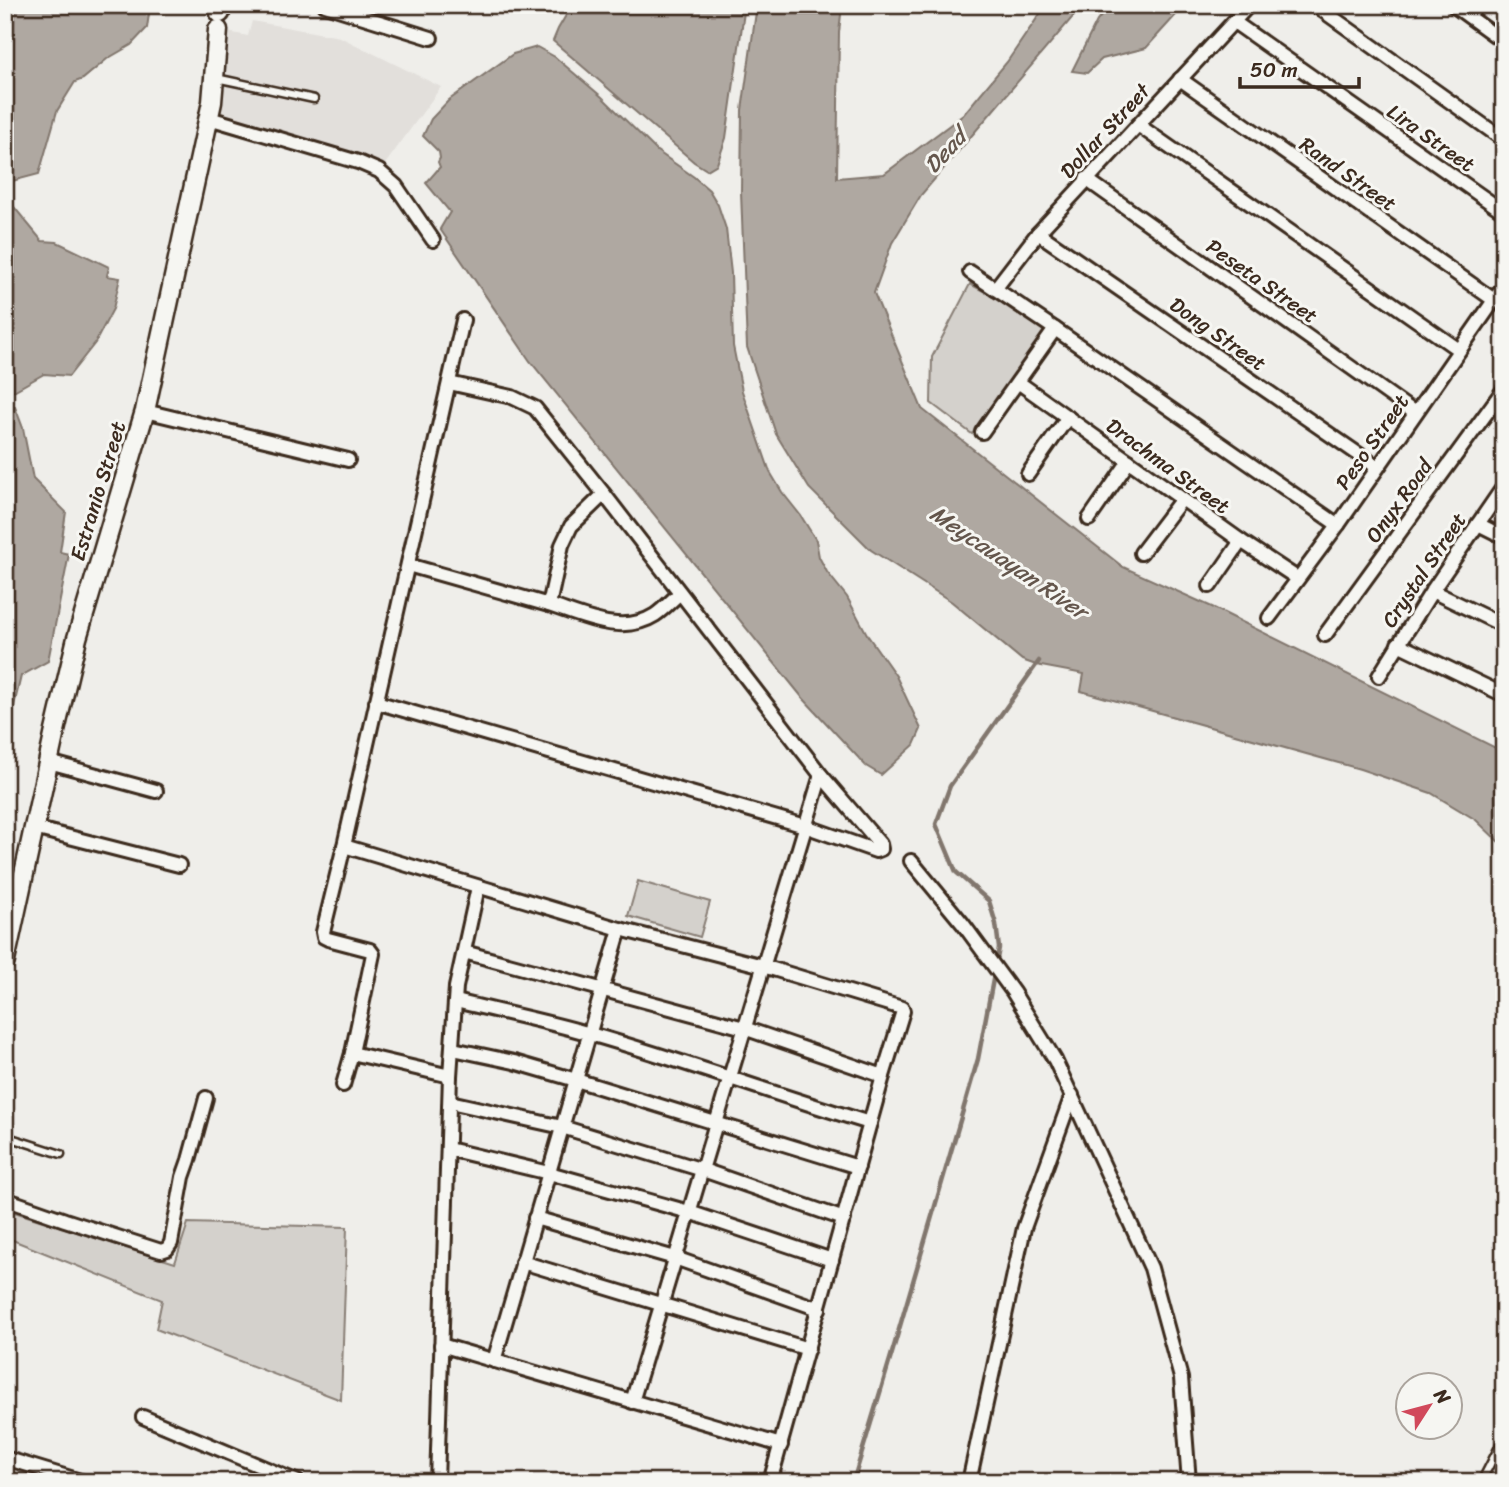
<svg xmlns="http://www.w3.org/2000/svg" width="1509" height="1487" font-family="Sriracha,sans-serif">
<rect width="100%" height="100%" fill="#efeeea"/>
<filter id="ink" filterUnits="userSpaceOnUse"><feTurbulence type="fractalNoise" baseFrequency=".0143" numOctaves="2"/><feDisplacementMap in="SourceGraphic" scale="14" xChannelSelector="R" yChannelSelector="G"/><feConvolveMatrix kernelMatrix="1 2 1 2 8 2 1 2 1" color-interpolation-filters="sRGB"/></filter>
<g filter="url(#ink)">
<polygon fill="#e2dfdb" points="252,21 340,37 441,87 383,167 214,117 223,31 248,36"/>
<g fill="#d4d1cc" stroke="#887e75" stroke-width="2">
<polygon points="970,284 991,295 1046,331 972,434 931,403 932,357"/>
<polygon points="638,881 710,902 700,937 628,916"/>
<polygon points="5,1209 175,1263 188,1223 347,1227 341,1400 156,1329 162,1300 5,1237"/>
</g>
<g fill="#afa8a1" stroke="#81766d" stroke-width="2">
<polygon points="5,5 149,5 150,7 147,28 131,45 107,59 83,79 75,82 57,111 39,174 12,181 9,190 9,201 42,241 57,242 109,267 107,276 120,278 113,309 95,343 69,376 44,374 10,393 5,391"/>
<polygon points="572,5 745,5 726,138 717,164 707,170 694,162 553,41 558,29"/>
<polygon points="757,5 842,5 839,33 837,178 884,174 963,115 1007,62 1046,5 1083,5 921,195 892,243 874,293 922,409 1123,567 1212,607 1504,752 1504,847 1476,820 1431,793 1360,769 1081,691 1084,674 1036,665 1022,660 952,602 871,550 809,488 776,434 747,347 741,192 742,110"/>
<polygon points="1110,5 1185,5 1146,48 1102,59 1087,73 1072,71 1097,21"/>
<polygon points="537,47 555,57 602,97 657,151 694,177 709,190 718,205 726,229 731,273 733,346 742,391 770,472 782,492 801,516 816,540 819,557 827,572 847,597 868,636 896,676 921,729 914,745 881,775 866,766 802,697 530,361 440,229 450,212 426,183 440,167 438,162 440,158 439,152 423,136 431,119 449,100 513,54"/>
<polygon points="5,403 15,407 23,428 33,479 66,512 60,552 69,554 48,661 21,676 14,706 5,703"/>
</g>
<g fill="none" stroke-linecap="round" stroke-linejoin="round">
<polyline stroke="#81766d" stroke-width="4.5" points="853,1482 895,1343 978,1059 999,948 996,924 989,901 956,872 936,824 950,786 1039,661"/>
<defs>
<g id="lane">
<polyline points="216,78 314,99"/>
<polyline points="5,1136 61,1154"/>
<polyline points="1481,1482 1504,1437"/>
</g>
<g id="street">
<polyline points="325,5 431,38"/>
<polyline points="1315,5 1504,140"/>
<polyline points="1453,5 1504,42"/>
<polyline points="1234,22 1504,212"/>
<polyline points="1180,79 1494,300"/>
<polyline points="209,118 358,162 379,171 396,186 433,240"/>
<polyline points="1138,125 1459,350"/>
<polyline points="1086,179 1415,413"/>
<polyline points="1038,233 1377,467"/>
<polyline points="970,272 1055,329 1338,525"/>
<polyline points="995,289 1038,233 1249,5"/>
<polyline points="1018,382 1241,541 1297,578"/>
<polyline points="145,411 348,460"/>
<polyline points="982,432 1055,329"/>
<polyline points="1028,474 1068,417"/>
<polyline points="1089,519 1129,461"/>
<polyline points="1478,524 1504,537"/>
<polyline points="1141,553 1182,499"/>
<polyline points="408,565 549,605 562,545 571,526 604,494"/>
<polyline points="1210,586 1241,541"/>
<polyline points="1432,591 1504,626"/>
<path d="M 549,605 C 583,616 622,636 655,615 C 664,609 672,600 680,593"/>
<polyline points="1269,618 1338,525 1504,286"/>
<polyline points="1325,635 1504,389"/>
<polyline points="1398,644 1504,695"/>
<polyline points="1379,676 1432,591 1504,486"/>
<polyline points="376,702 805,826 876,851 881,849 880,844 821,775 604,494 535,408 512,397 449,383"/>
<polyline points="49,762 156,791"/>
<polyline points="34,828 179,865"/>
<polyline points="344,846 620,929 763,966 902,1008 903,1011 883,1076 770,1482"/>
<polyline points="911,861 963,924 1013,992 1055,1060 1151,1268 1181,1378 1189,1482"/>
<polyline points="464,952 744,1028 883,1076"/>
<path d="M 456,1001 C 500,1012 546,1021 590,1034 C 685,1061 776,1095 870,1123"/>
<polyline points="453,1049 514,1062 576,1080 858,1167"/>
<polyline points="352,1053 450,1076"/>
<polyline points="343,1085 352,1053 373,954 370,950 328,939 324,937 323,932 344,846 463,320"/>
<polyline points="450,1102 562,1127 703,1170 844,1219"/>
<polyline points="448,1149 549,1173 689,1212 832,1260"/>
<polyline points="5,1199 65,1220 161,1251 167,1249 171,1243 183,1177 189,1160 206,1098"/>
<polyline points="535,1218 675,1258 819,1309"/>
<polyline points="522,1262 808,1349"/>
<polyline points="441,1345 781,1445"/>
<polyline points="494,1361 620,929"/>
<polyline points="632,1402 821,775"/>
<polyline points="143,1417 298,1482"/>
<polyline points="5,1458 84,1482"/>
<polyline points="437,1482 450,1076 456,987 478,887"/>
<polyline points="969,1482 1024,1228 1072,1095"/>
</g>
<g id="secondary">
<polyline points="220,13 221,5"/>
<polyline points="5,961 55,731 77,638 145,411 212,102 218,30"/>
</g>
</defs>
<use href="#lane" stroke="#3b2a1e" stroke-width="11"/>
<use href="#street" stroke="#3b2a1e" stroke-width="18"/>
<use href="#secondary" stroke="#3b2a1e" stroke-width="23"/>
<use href="#lane" stroke="#f6f6f2" stroke-width="6"/>
<use href="#street" stroke="#f6f6f2" stroke-width="12"/>
<use href="#secondary" stroke="#f6f6f2" stroke-width="18"/>
</g>
</g>
<g text-anchor="middle" stroke-width="6" stroke-linejoin="round" paint-order="stroke">
<g font-size="21" fill="#3b2a1e" stroke="#f6f6f2">
<text transform="translate(1105 131) rotate(-47)" y="7">Dollar Street</text>
<text transform="translate(1431 138) rotate(35)" y="7">Lira Street</text>
<text transform="translate(1348 174) rotate(35)" y="7">Rand Street</text>
<text transform="translate(1262 281) rotate(35)" y="7">Peseta Street</text>
<text transform="translate(1218 334) rotate(35)" y="7">Dong Street</text>
<text transform="translate(1372 442) rotate(-55)" y="7">Peso Street</text>
<text transform="translate(1168 466) rotate(36)" y="7">Drachma Street</text>
<text transform="translate(98 491) rotate(-73)" y="7">Estranio Street</text>
<text transform="translate(1399 501) rotate(-54)" y="7">Onyx Road</text>
<text transform="translate(1424 570) rotate(-56)" y="7">Crystal Street</text>
</g>
<g font-size="23" font-style="italic" fill="#64564c" stroke="#f6f6f2">
<text transform="translate(945 151) rotate(-47)" y="8">Dead</text>
<text transform="translate(1009 562) rotate(34)" y="8">Meycauayan River</text>
</g>
</g>
<rect width="1509" height="1487" fill="none" stroke="#f6f6f2" stroke-width="28"/>
<rect x="14" y="14" width="1481" height="1459" fill="none" stroke="#3b2a1e" stroke-width="2.5" filter="url(#ink)"/>
<g transform="translate(1429 1406) rotate(54)"><circle r="33" fill="#f6f6f2" stroke="#aba49d" stroke-width="2"/>
<path d="M0-5L12 26L0 18L-12 26Z" fill="#d1495b"/>
<text y="-10" font-size="19" font-weight="bold" text-anchor="middle" fill="#3b2a1e">N</text>
</g>
<path d="M1240 77v10h119v-10" fill="none" stroke="#3b2a1e" stroke-width="3.5"/>
<text x="1250" y="77" font-size="21" fill="#3b2a1e" stroke="#f6f6f2" stroke-width="5" paint-order="stroke">50 m</text>
</svg>
